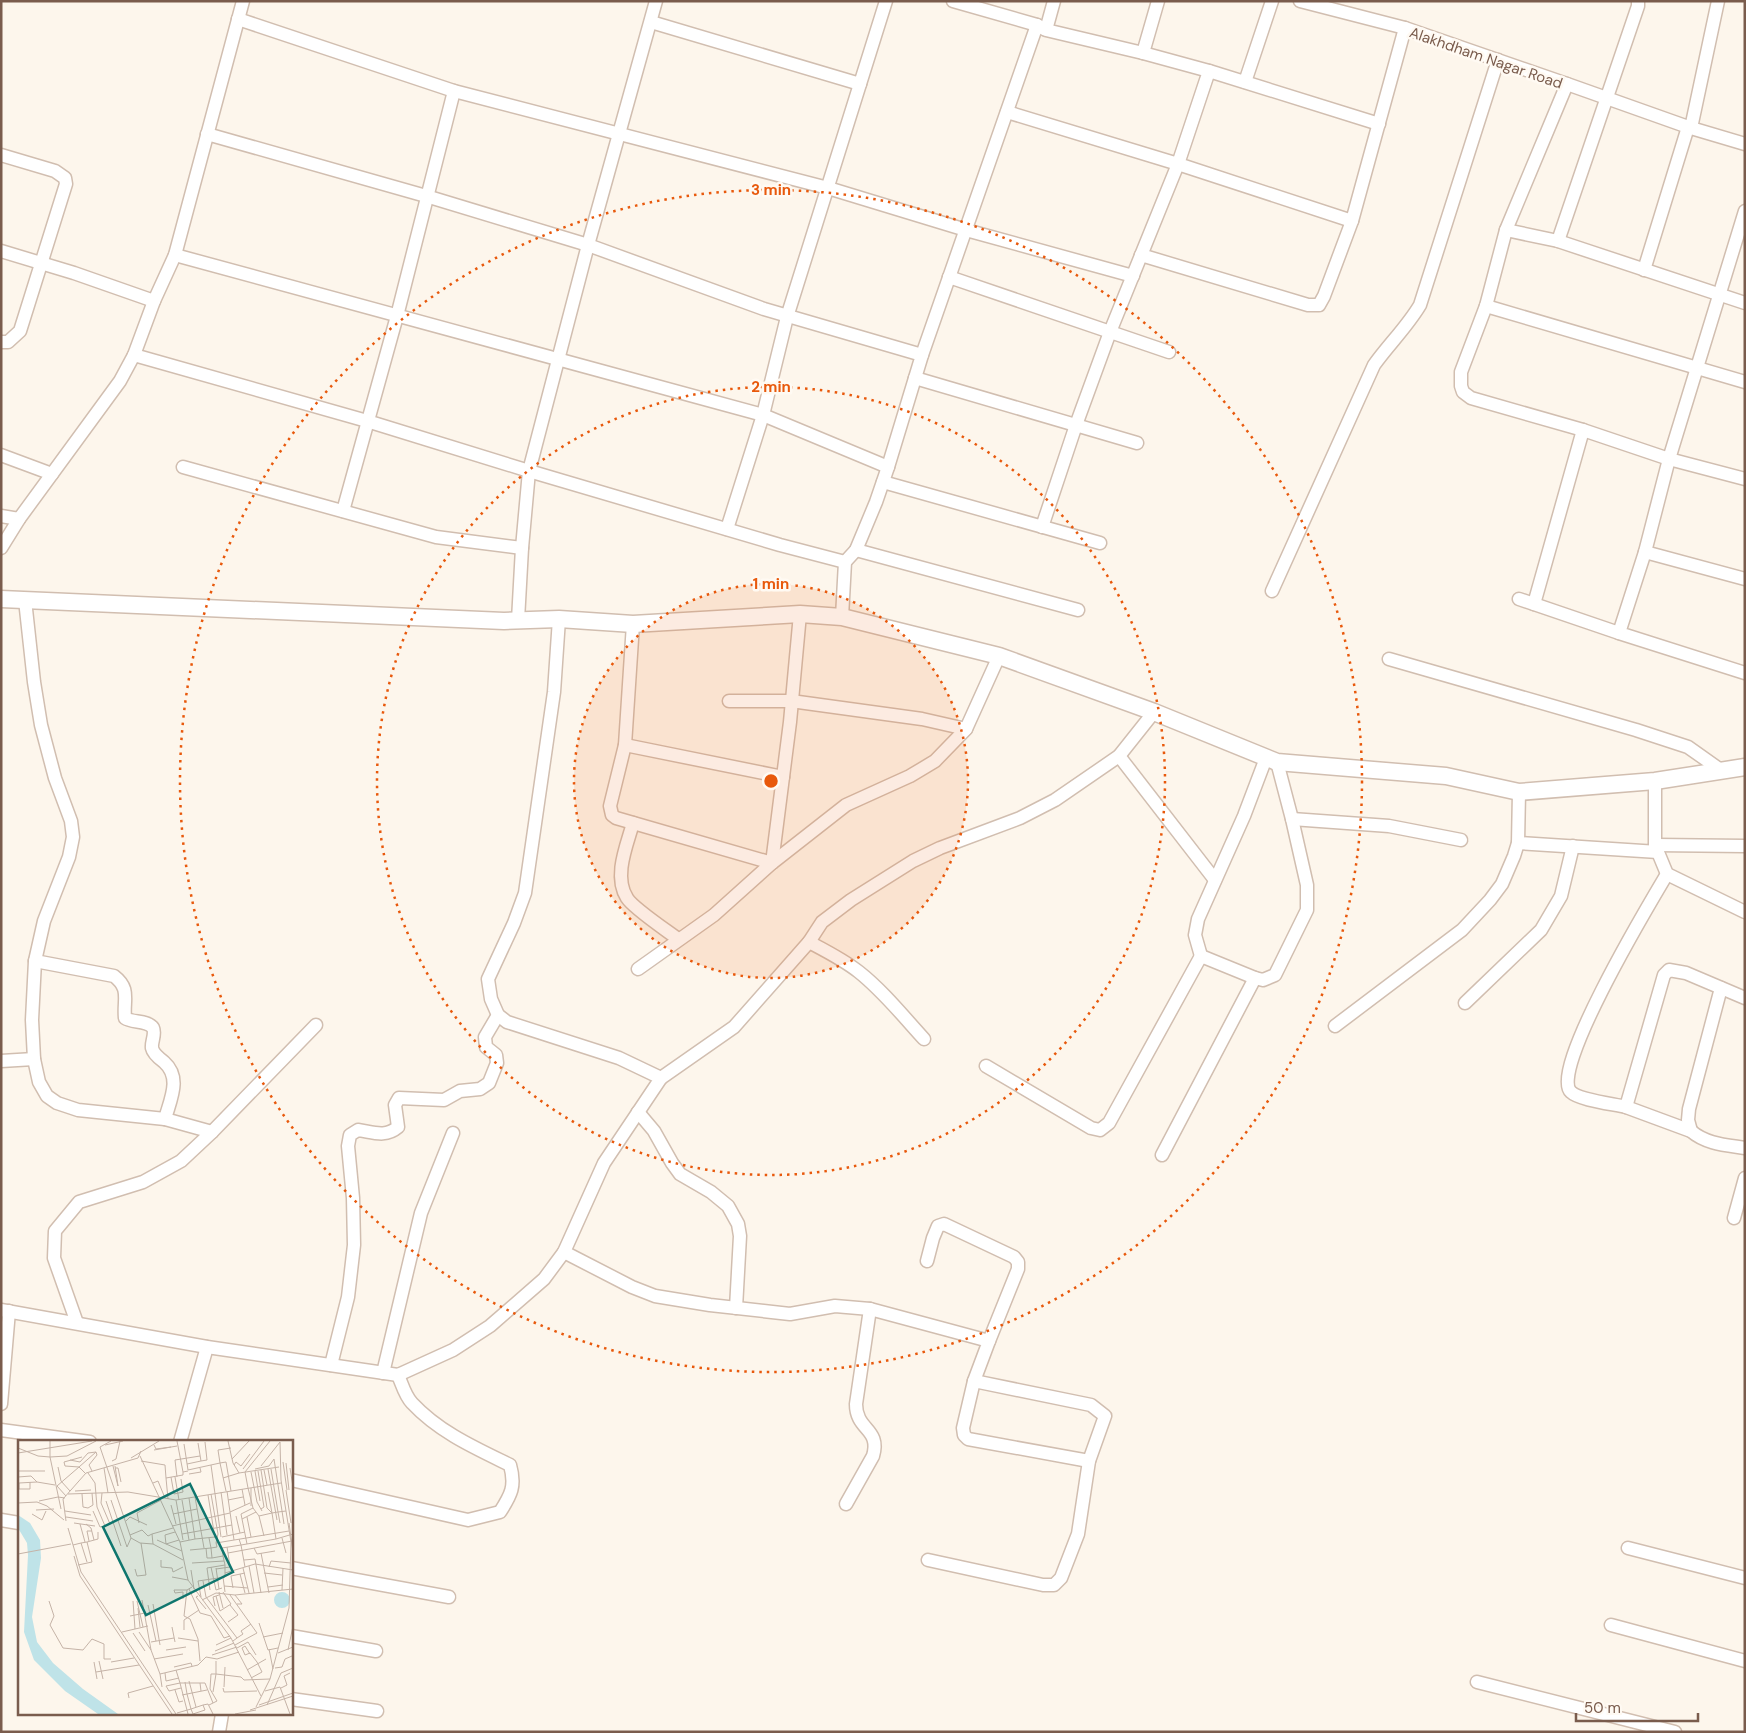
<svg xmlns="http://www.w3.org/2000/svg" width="1746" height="1733" font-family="'DM Sans',sans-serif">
<rect width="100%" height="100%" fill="#fdf6ec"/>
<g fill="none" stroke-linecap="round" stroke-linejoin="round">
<defs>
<g id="minor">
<polyline points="953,1 1037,25 1044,29"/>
<polyline points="1054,1 1046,30 1143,53"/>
<polyline points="1158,1 1143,53 1209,71 1178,164 1352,221 1405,28 1567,84 1506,230 1486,306 1461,372 1461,386 1463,392 1471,398 1583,430 1669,459 1745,479"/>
<polyline points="1300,1 1405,28"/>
<polyline points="238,19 454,91 828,188 966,230 1133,276"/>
<polyline points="651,22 860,84"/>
<polyline points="1209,71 1379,124"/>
<polyline points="1245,82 1272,1"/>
<polyline points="1567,84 1691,128 1718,1"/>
<polyline points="1007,112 1178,164 1110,332 1076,425 1042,527"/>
<polyline points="1691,128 1745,144"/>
<polyline points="207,134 426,196 588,245 764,309 922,355 888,467 876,502 856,550 845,562 842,617"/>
<polyline points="1,155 55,171 65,178 66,184 20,331 8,342 1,342"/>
<polyline points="1745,211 1669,459 1645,552 1619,633 1745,673"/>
<polyline points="1506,230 1558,241 1745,303"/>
<polyline points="1558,241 1638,6 1638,1"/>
<polyline points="1,251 74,273 154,301"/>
<polyline points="175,255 763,415 888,467"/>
<polyline points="1141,255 1308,305 1319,305 1324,296 1352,221"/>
<polyline points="1644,270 1688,127"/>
<polyline points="949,277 1169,352"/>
<polyline points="1486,306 1745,382"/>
<polyline points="134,355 367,421 529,471 780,545 845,562"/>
<polyline points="922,355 1037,25"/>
<polyline points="915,378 1137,443"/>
<polyline points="1,455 52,474"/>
<polyline points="183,467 436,537 522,548"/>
<polyline points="883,482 1100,543"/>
<polyline points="343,511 397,316 454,91"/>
<polyline points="1,516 19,519"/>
<polyline points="727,529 763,415 787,317 886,1"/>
<polyline points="1,548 19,519 120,381 134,355 154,301 175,255 243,1"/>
<polyline points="856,550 1078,610"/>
<polyline points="1645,552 1745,579"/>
<path d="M 1272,591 L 1374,365 C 1389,344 1407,327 1420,305 L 1498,60"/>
<polyline points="1519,599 1619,633"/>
<polyline points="25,600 34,682 41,725 55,778 71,821 73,837 69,857 44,921 35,961 32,1020 34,1059 39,1082 47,1096 57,1103 78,1110 165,1119 212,1132"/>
<polyline points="1534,604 1583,430"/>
<polyline points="518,620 522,548 529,471 588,245 656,1"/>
<polyline points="633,624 625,745 610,806 612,815 616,818 772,863 790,722 800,614"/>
<polyline points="1389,659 1636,730 1688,747 1722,771"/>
<polyline points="729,701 791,701 922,719 966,729"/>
<polyline points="625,745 783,777"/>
<polyline points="1119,756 1215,880"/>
<polyline points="1655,781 1655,845 1667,874 1745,912"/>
<polyline points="1292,819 1389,826 1461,840"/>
<path d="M 633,823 C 627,845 613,876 627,898 C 633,908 666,930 678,939"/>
<polyline points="1518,843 1658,852"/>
<polyline points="1655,845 1745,846"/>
<path d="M 1667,874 C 1651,901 1548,1072 1571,1092 C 1579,1100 1614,1104 1626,1107 L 1664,975 L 1669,970 L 1686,973 L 1745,998"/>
<path d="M 809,942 C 826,951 844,960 859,972 C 883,991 903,1016 924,1039"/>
<polyline points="1201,956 1195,935 1198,919 1244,816 1266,758"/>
<path d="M 35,961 L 114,976 C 131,989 123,1000 125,1018 C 132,1023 148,1020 153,1028 C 156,1034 151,1042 152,1048 C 153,1053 160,1059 164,1062 C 182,1078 170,1100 165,1119"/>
<polyline points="638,969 714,915 772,863 846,805 910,776 935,761 966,729 999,656"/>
<polyline points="1465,1003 1541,930 1561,896 1573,846"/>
<polyline points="1335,1026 1462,930 1490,900 1502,884 1514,856 1518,843 1519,792"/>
<polyline points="1,1061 34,1059"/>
<polyline points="986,1066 1091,1128 1100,1130 1109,1123 1201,956 1255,978 1263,980 1275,975 1307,910 1307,885 1292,819 1277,762"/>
<polyline points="661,1078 734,1027 809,942 822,922 851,900 913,861 940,848 1020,818 1055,800 1119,756 1154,712"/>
<path d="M 1626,1107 L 1691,1131 C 1706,1144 1726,1145 1745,1148"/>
<polyline points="638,1112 654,1131 672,1163 680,1174 711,1192 728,1206 738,1224 740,1236 736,1308"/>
<polyline points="1691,1131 1688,1120 1689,1109 1721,988"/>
<polyline points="1162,1155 1255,978"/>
<polyline points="1734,1218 1745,1178"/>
<polyline points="564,1252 632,1287 655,1296 710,1305 790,1314 835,1306 870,1309 989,1341 974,1381 1091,1405 1105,1416 1089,1461 1078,1534 1061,1578 1054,1585 1043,1585 928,1560"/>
<polyline points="927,1261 933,1238 938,1226 944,1224 1014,1257 1018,1262 1018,1269 989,1341"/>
<polyline points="1,1310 207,1347 398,1375 453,1350 490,1326 544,1279 564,1252 604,1163 661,1078 619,1058 507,1022 498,1015 491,999 488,979 514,923 525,893 554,692 559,619"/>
<polyline points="77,1323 54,1258 55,1231 79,1202 143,1182 181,1161 212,1132 316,1025"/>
<path d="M 331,1365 L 348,1297 L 354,1245 L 353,1198 L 348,1146 L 350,1135 L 358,1130 C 373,1132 385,1138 398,1127 L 395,1105 L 399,1098 L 444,1100 L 460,1091 L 480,1089 L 489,1083 L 497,1063 L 496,1055 L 486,1047 L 485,1037 L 498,1015"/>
<polyline points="383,1373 421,1213 453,1133"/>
<polyline points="974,1381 963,1428 964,1435 968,1439 1089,1461"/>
<polyline points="1,1404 9,1311"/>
<polyline points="1,1430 90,1442"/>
<polyline points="180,1442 207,1347"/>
<path d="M 291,1480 L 468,1520 L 500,1512 C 511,1495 516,1486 510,1465 C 475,1448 439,1432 412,1403 C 405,1396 402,1384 398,1375"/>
<path d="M 846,1504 L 873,1456 C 881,1428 856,1431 856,1404 L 870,1309"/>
<polyline points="1,1520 19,1523"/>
<polyline points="1628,1548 1745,1578"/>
<polyline points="291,1568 449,1597"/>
<polyline points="1611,1625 1745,1661"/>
<polyline points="291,1636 376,1651"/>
<polyline points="1477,1682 1675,1732"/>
<polyline points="291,1699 377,1711"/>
<polyline points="219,1732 222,1714"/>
</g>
<polyline id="tertiary" points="1,599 504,621 559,619 633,624 800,614 842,617 999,656 1154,712 1277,762 1446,776 1519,792 1655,781 1745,767"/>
</defs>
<use href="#minor" stroke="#d1beb0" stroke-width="15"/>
<use href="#tertiary" stroke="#d1beb0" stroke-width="19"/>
<use href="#minor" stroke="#fff" stroke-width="12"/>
<use href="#tertiary" stroke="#fff" stroke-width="16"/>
</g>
<circle cx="771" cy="781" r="197" fill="#e8590c" fill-opacity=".12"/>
<g fill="none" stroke="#e8590c" stroke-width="2.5" stroke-dasharray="2.5 5">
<circle cx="771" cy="781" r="197"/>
<circle cx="771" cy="781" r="394"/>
<circle cx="771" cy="781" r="591"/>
</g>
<g text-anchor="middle" stroke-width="5" stroke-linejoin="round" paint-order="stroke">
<g font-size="15" fill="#7a5c4d" stroke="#fffaf3">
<text transform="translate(1486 58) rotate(19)" y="5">Alakhdham Nagar Road</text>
</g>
</g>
<g transform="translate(18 1440)">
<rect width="275" height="275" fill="#fdf6ec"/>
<path d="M 0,75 L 12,83 L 22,100 L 23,118 L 14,177 L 19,202 L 35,223 L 65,249 L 100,274 L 80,274 L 47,251 L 16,220 L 6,192 L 10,115 L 9,103 L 0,88 ZM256 160a8 8 0 1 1 16 0a8 8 0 1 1-16 0Z" fill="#bfe3e8"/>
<path fill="none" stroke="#c5b3a7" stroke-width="1" d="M 93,1 L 82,7 L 113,98 L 122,103 L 135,104 L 134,94 L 155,88M 159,1 L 165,32 L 170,31M 210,1 L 215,23 L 221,33 L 261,27M 166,4 L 170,30 L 202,23 L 200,10 L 213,8M 87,5 L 105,1M 136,5 L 138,9 L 153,7M 0,8 L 20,16 L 32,17 L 32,1M 136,10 L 159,6M 0,13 L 74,1M 122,16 L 162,102 L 170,140 L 213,198 L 243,256M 113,18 L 141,1M 214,19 L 231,1M 52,20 L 62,22 L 70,13 L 78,12M 94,21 L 98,19 L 102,1M 123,21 L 147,25 L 148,38M 183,21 L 189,20 L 187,2M 265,22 L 269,50M 268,23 L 271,50M 169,24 L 183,21 L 180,3M 193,25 L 203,97M 216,25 L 218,22 L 223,26 L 232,14M 95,26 L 100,46 L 97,26M 243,26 L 262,2M 40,27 L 43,41 L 52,51M 61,27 L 47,26 L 46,22 L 64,17M 86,28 L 90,53M 97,28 L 100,28 L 103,42M 272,28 L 275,47M 225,29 L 246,1M 237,29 L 251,26 L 256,19 L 266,84M 250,29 L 259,80M 253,29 L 260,72 L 268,71M 243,30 L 249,68 L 254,73 L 260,72 L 262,83M 246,30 L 249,45M 0,31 L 27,31M 237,31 L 242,61M 240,31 L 246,67 L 243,69M 233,32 L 239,62 L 244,71M 67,33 L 61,27 L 78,12 L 79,15 L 71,25 L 74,31M 70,33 L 77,43 L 79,67 L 87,86 L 92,84 L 83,63 L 84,53M 171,34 L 183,32 L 182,28M 0,37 L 13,36 L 19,42 L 37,45M 153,37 L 156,54 L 165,52 L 163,39M 157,37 L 161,60M 159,37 L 157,20 L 182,16M 205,38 L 221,33M 12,42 L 12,49 L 1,49 L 1,43 L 19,42M 135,43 L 140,41 L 147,58M 230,48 L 227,32 L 252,1M 230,48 L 235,68M 233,48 L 233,66M 224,49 L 227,65M 268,50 L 273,83M 57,51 L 73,50M 208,51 L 202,23 L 208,22 L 213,51M 209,51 L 216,100M 203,52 L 209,95M 50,54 L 110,52 L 158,60 L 263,43M 64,54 L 65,67 L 70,68 L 75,65 L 74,53M 193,54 L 200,94 L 198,103M 190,55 L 197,98M 48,56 L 39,46 L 61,27M 177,57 L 186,108M 150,59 L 148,38 L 165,35 L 165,32M 93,60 L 109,107 L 113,98M 158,60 L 165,100M 164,60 L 171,100M 210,60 L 225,57M 21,61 L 40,57 L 47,58M 88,61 L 103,106M 0,63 L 19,62 L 29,66 L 46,80M 153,65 L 158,84M 43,69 L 32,17 L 49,16 L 78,1M 18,70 L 36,69M 47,71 L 73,75M 75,71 L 82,87 L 87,86M 212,72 L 232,63M 14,74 L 24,80 L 28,71M 155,74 L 179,69M 218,76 L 222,93M 241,76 L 254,73 L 250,52M 48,77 L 75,81M 229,77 L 233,97M 224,79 L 238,72M 48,81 L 45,59 L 68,33 L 120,18 L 123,11M 108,81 L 112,77 L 129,85M 56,83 L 77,86M 121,83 L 119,73 L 143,60M 271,83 L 275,112M 62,84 L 67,102M 68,84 L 73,88 L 76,100M 154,86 L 212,73M 50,88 L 63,132 L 158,274M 157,92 L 147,95 L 148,104 L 161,100M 164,94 L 214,85M 112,95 L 124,90 L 130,96 L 134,94M 204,97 L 227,92M 264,98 L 268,113M 177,99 L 197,97M 258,99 L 275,94M 139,100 L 164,111M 71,101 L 69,91 L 74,91M 69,102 L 80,99 L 80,92M 162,102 L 177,99 L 171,58M 135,104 L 165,120M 229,104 L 223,74 L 235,68 L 241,76 L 246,96M 55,105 L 63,103 L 69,122M 209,107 L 210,113 L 274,101M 188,108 L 189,118 L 194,118M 236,108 L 239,114 L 257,111M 172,110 L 193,108 L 191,98M 243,113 L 251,153M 0,114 L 53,104M 56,116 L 62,136 L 154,274M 205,116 L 204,108 L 223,105 L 221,99M 143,120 L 143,127 L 154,128 L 155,132 L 165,127M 226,120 L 237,119 L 243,153M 174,123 L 206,121M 60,125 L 74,122 L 69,102 L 63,103M 207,125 L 207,133 L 237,124 L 275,130M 231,126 L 236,153M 193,127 L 198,150 L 204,148M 227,127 L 223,105 L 258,99 L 254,73M 251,127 L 253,121 L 273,123M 198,128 L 201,149M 225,128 L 231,153M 117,129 L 119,136 L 128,135 L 123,103M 198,129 L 212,127 L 210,113M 173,130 L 176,149M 246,133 L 264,135M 222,134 L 227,153M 154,137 L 170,140M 205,137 L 207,152M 185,141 L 188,157 L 219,198 L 215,201M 206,146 L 230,148M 174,147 L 169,150 L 166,176 L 172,179 L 180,199 L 182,221M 250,147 L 265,145M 215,148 L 213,136 L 227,133M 171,149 L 182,173 L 193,176 L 206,198 L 212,196M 192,150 L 189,128 L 207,125 L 205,116 L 194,118 L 193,108 L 199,107 L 198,103 L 271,91M 264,150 L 265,128M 201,152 L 205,168M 212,155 L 239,193 L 217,205M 217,155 L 224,164 L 219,164M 180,156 L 178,157 L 188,169M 198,156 L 202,171M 183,157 L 180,141 L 207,137 L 207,133M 165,159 L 165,152 L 157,153 L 156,150 L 169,150M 124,160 L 133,210M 184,160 L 198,153 L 217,155 L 275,149M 31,161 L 36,176 L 32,185 L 45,208 L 65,210 L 74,199 L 86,204 L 86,219 L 93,219M 115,161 L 117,189M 119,161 L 125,187M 135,164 L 142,205M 130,165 L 138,201M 197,166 L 195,157 L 201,155M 120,168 L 122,187M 202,171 L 213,164 L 205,152M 112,176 L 127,173M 210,182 L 220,175 L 212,165M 241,183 L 250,210 L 260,208M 154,187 L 157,202M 166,190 L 166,180 L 181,170M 104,192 L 130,186M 121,192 L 133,210 L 142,234M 115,193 L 127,211M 245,197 L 265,193M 160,198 L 180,201M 219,198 L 225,194 L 223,191 L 233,184M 133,202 L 156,198M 198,205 L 213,198M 219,208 L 230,202 L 238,215M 251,209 L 255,229M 148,210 L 168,207M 270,210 L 275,186M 197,211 L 216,203M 260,213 L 275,207M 232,214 L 227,206 L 224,208 L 227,215 L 232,213 L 239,222M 194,215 L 219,207M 136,219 L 165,214M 81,221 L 85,239M 198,221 L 198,234 L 223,237 L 226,240 L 252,239M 76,222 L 79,239M 93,222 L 116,218M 156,227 L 173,223 L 174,226M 257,228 L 264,227 L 267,219 L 274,216M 158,230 L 162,243 L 182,243 L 183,251M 229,230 L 248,219M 78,232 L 121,225M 147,233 L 148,241 L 161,238M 233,238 L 244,232 L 239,222M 171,241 L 178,267M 182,243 L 187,243 L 195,263M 144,247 L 142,234 L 180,225 L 188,217 L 199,219 L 221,212M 206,247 L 207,227M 163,248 L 151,251 L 148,246 L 162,243 L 170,274M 205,248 L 206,252 L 239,251M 263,248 L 269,245 L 266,236 L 272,233M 157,250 L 161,262 L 165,261M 247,251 L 262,247 L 272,274M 164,255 L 189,250M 111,258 L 110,253 L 135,246M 185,265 L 190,264 L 195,274M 191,265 L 199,261 L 192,249 L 193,234 L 198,234 L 195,252M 241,265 L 275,253M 249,265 L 263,233 L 275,228M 238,267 L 252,239 L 271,168 L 273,102 L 263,40 L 262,2M 232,270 L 275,256M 159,273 L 173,269 L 185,265 L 187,270 L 175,274 L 173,269 L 169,254 L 167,242M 217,274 L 238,270"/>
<path fill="#0f766e" fill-opacity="0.15" stroke="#0f766e" stroke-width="2.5" d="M 172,44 L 215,132 L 128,175 L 85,87 Z"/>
<rect width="275" height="275" fill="none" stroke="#7a5c4d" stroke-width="2.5"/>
</g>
<circle cx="771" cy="781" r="8" fill="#e8590c" stroke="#fffaf3" stroke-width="2.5"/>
<g font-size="15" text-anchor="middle" font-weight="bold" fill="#e8590c" stroke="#fffaf3" stroke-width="5" stroke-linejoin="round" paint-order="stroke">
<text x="771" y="195">3 min</text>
<text x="771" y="392">2 min</text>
<text x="771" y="589">1 min</text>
</g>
<rect width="1746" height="1733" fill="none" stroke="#7a5c4d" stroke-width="5"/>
<path d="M1576 1713v8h122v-8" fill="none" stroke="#7a5c4d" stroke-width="2.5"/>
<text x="1584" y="1713" font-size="15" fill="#7a5c4d" stroke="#fffaf3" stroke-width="4" paint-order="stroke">50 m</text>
</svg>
